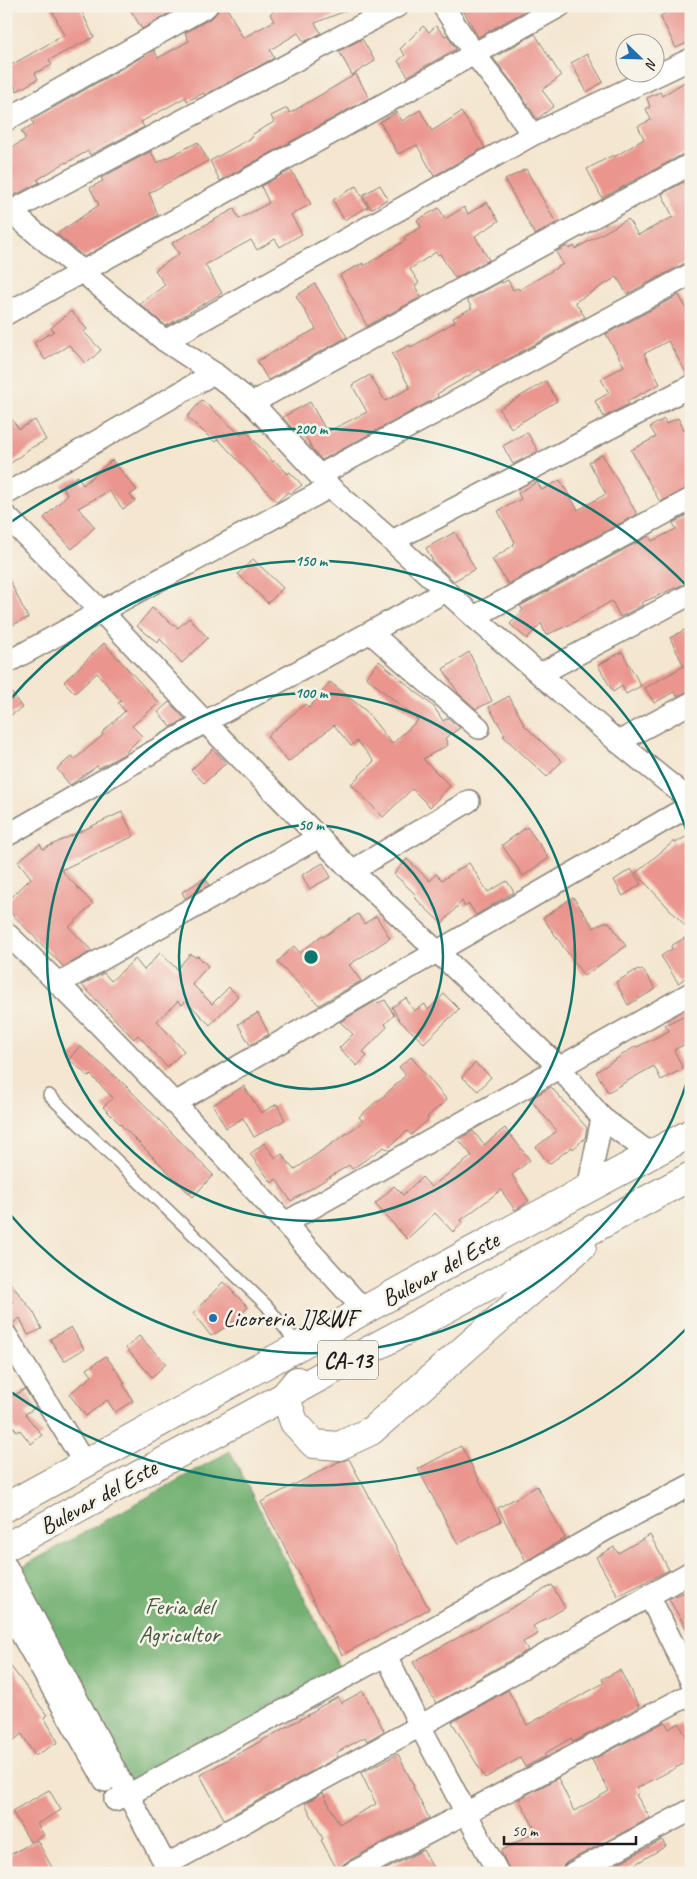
<svg xmlns="http://www.w3.org/2000/svg" width="697" height="1879" font-family="Caveat,sans-serif">
<rect width="100%" height="100%" fill="#f7f3e8"/>
<filter id="ink" filterUnits="userSpaceOnUse"><feTurbulence type="fractalNoise" baseFrequency=".02" numOctaves="2"/><feDisplacementMap in="SourceGraphic" scale="10" xChannelSelector="R" yChannelSelector="G"/><feConvolveMatrix kernelMatrix="1 2 1 2 8 2 1 2 1" color-interpolation-filters="sRGB"/></filter>
<filter id="wash" filterUnits="userSpaceOnUse"><feTurbulence type="fractalNoise" baseFrequency=".0096" numOctaves="4" result="noise"/><feDisplacementMap in="SourceGraphic" scale="20" xChannelSelector="R" yChannelSelector="G"/><feGaussianBlur stdDeviation="1.12" result="paint"/><feColorMatrix in="noise" values="0 0 0 0 0 0 0 0 0 0 0 0 0 0 0 0 0 1.4 0 .05"/><feComposite in="paint" operator="in"/></filter>
<g filter="url(#wash)">
<rect width="100%" height="100%" fill="#f4e6cf"/>
<polygon fill="#73b172" stroke="#486647" points="230,1451 341,1671 130,1785 15,1571"/>
<g id="blocks">
<g fill="#ea968f">
<polygon points="50,6 79,6 94,37 49,60 52,65 35,73 38,79 17,91 6,71 6,68 64,35"/>
<polygon points="128,6 181,6 142,29"/>
<polygon points="221,6 226,6 243,38 274,21 270,14 282,6 355,7 315,23 321,33 304,42 298,33 270,50 274,58 205,95 204,93 187,101 186,97 141,122 144,127 90,155 88,151 66,163 66,162 37,180 40,182 13,196 6,189 6,151 26,139 21,131 34,124 32,120 154,50 158,58 189,41 185,33 213,17"/>
<polygon points="461,6 534,6 478,37"/>
<polygon points="680,6 684,6 691,21 691,41 676,48 660,16"/>
<polygon points="423,26 429,32 436,26 445,36 447,35 456,49 408,76 398,61 405,55 400,49"/>
<polygon points="535,34 561,76 542,90 554,106 537,119 515,86 493,58"/>
<polygon points="362,39 375,61 352,75 339,51"/>
<polygon points="587,54 603,82 587,92 571,63"/>
<polygon points="356,74 369,98 220,181 210,161 253,137 251,135 274,122 271,116 287,108 290,113"/>
<polygon points="691,78 691,152 685,153 602,198 587,169 613,155 614,157 644,139 638,126 651,120 646,109 650,107 647,98 660,92 662,96"/>
<polygon points="420,110 432,131 461,112 485,147 434,176 417,145 398,154 380,122 397,112 402,121"/>
<polygon points="198,142 208,161 149,193 158,215 84,257 57,234 99,205 90,188 103,181 101,178 151,151 157,163"/>
<polygon points="526,169 556,223 535,235 505,180"/>
<polygon points="291,170 311,204 291,215 302,234 280,247 275,239 257,250 251,240 205,265 222,293 166,326 140,304 165,285 155,270 179,254 172,243 234,209 239,219 269,203 261,186"/>
<polygon points="684,182 691,196 691,262 685,263 627,294 617,277 575,302 585,317 482,373 480,369 437,394 438,397 322,460 313,450 300,426 293,429 284,419 283,417 310,402 327,432 367,412 352,385 370,375 385,401 410,388 392,354 410,345 411,347 455,322 453,318 472,308 467,300 501,282 502,283 508,280 513,290 518,288 519,290 563,264 556,252 567,246 569,249 574,246 575,249 628,219 638,235 673,217 662,194"/>
<polygon points="380,185 388,199 371,209 363,195"/>
<polygon points="356,186 368,207 344,220 333,200"/>
<polygon points="487,202 499,221 475,236 489,260 455,278 440,254 438,255 436,252 410,269 419,283 415,286 421,297 367,326 340,275 363,263 364,266 406,240 404,237 421,227 417,220 439,208 445,219 464,207 468,214"/>
<polygon points="315,284 347,337 268,380 257,361 316,329 296,296"/>
<polygon points="679,295 691,317 691,374 687,374 668,341 644,354 660,384 627,401 629,404 604,417 595,401 609,393 601,379 624,366 606,334"/>
<polygon points="71,311 87,329 84,332 101,350 86,364 69,345 45,360 34,343 54,331 51,328"/>
<polygon points="546,381 557,401 511,428 499,409"/>
<polygon points="202,400 241,435 246,431 273,462 275,461 288,474 290,472 302,485 290,494 288,492 277,502 218,439 215,442 187,417"/>
<polygon points="6,412 19,429 35,420 46,440 29,449 6,467"/>
<polygon points="678,418 684,430 691,426 691,487 660,502 631,450 656,437 650,427 664,419 666,424"/>
<polygon points="527,432 538,451 513,464 503,446"/>
<polygon points="602,454 637,514 508,584 492,559 514,545 513,544 515,542 498,511 521,499 518,493 537,482 542,490 560,480 578,510 606,494 589,462"/>
<polygon points="112,460 137,490 130,495 135,501 123,509 109,491 78,508 95,527 72,549 44,518 67,495 62,485 78,476 83,485"/>
<polygon points="691,513 691,581 641,603 643,605 620,617 612,601 571,624 546,635 541,623 527,639 510,624 523,610 520,606 649,536 652,541 676,529 673,523"/>
<polygon points="455,532 475,569 454,581 434,563 426,548"/>
<polygon points="253,559 283,588 268,603 238,574"/>
<polygon points="6,573 28,618 6,628"/>
<polygon points="152,608 178,628 189,618 208,638 182,663 160,639 158,643 137,626"/>
<polygon points="686,629 691,639 691,690 677,696 674,692 654,703 645,688 684,666 670,638"/>
<polygon points="104,643 159,703 132,726 142,736 124,754 99,768 97,766 70,785 57,769 72,756 75,759 103,735 102,733 125,711 118,703 121,701 97,673 75,693 64,682"/>
<polygon points="469,652 492,701 476,709 459,694 443,669"/>
<polygon points="622,652 641,686 626,694 622,686 613,692 598,665"/>
<polygon points="379,661 434,707 443,721 448,718 460,728 445,738 448,745 423,759 450,786 430,807 412,789 383,817 351,784 374,761 357,741 351,746 334,725 288,762 267,736 305,704 309,708 330,682 366,711 392,744 418,720 366,677"/>
<polygon points="6,684 22,708 6,718"/>
<polygon points="509,696 525,726 562,761 547,777 503,736 505,735 489,707"/>
<polygon points="169,702 185,719 171,727 158,712"/>
<polygon points="213,749 226,763 204,783 191,770"/>
<polygon points="122,812 134,836 61,870 93,904 69,927 92,951 64,967 6,908 6,903 31,878 18,861 40,844 43,849"/>
<polygon points="527,827 549,858 523,876 502,845"/>
<polygon points="691,834 691,932 636,873 674,841 675,843"/>
<polygon points="407,859 430,881 436,874 442,880 469,863 488,892 507,881 514,892 476,915 469,904 465,907 462,901 442,924 414,897 416,895 394,874"/>
<polygon points="323,863 331,877 309,889 302,875"/>
<polygon points="631,869 641,884 623,896 614,880"/>
<polygon points="205,878 209,885 185,898 182,892"/>
<polygon points="573,897 594,928 604,922 609,922 626,946 584,976 543,918"/>
<polygon points="358,914 364,924 376,916 390,938 349,965 361,981 319,1005 277,962 294,946 300,953 321,936 323,937"/>
<polygon points="691,934 691,974 678,983 661,956 672,949 671,946"/>
<polygon points="160,953 177,969 190,954 195,957 198,956 208,966 192,984 212,1004 229,987 238,996 210,1025 186,1001 182,1005 178,1001 157,1021 184,1051 167,1067 138,1035 134,1039 82,985 104,973 111,981 135,959 144,970"/>
<polygon points="638,969 639,971 642,969 656,989 628,1005 616,982"/>
<polygon points="444,994 459,1009 424,1043 400,1021 392,1007 406,998 414,1011 425,1004 428,1010"/>
<polygon points="385,1000 394,1015 385,1024 387,1027 363,1052 367,1056 357,1066 339,1048 353,1034 340,1022 376,1001 378,1003"/>
<polygon points="691,1012 691,1041 674,1050 683,1069 661,1080 654,1066 608,1092 596,1072 636,1046 637,1047 669,1031 665,1025"/>
<polygon points="258,1013 269,1034 250,1045 238,1024"/>
<polygon points="80,1046 125,1085 213,1175 193,1197 103,1107 113,1098 91,1075 89,1077 69,1059"/>
<polygon points="411,1057 447,1100 427,1117 429,1119 411,1135 407,1131 387,1149 384,1147 352,1169 349,1165 291,1201 276,1179 272,1183 250,1154 264,1143 276,1158 282,1154 294,1170 363,1122 359,1117 377,1101 378,1102 406,1075 399,1067"/>
<polygon points="475,1063 491,1077 478,1091 462,1077"/>
<polygon points="244,1086 261,1113 277,1104 285,1120 254,1137 243,1118 226,1128 213,1105"/>
<polygon points="551,1087 587,1128 585,1138 573,1149 572,1147 549,1164 536,1147 557,1131 530,1099"/>
<polygon points="505,1128 530,1160 512,1175 529,1201 519,1208 515,1210 501,1190 461,1220 463,1223 453,1232 435,1213 407,1239 375,1204 394,1186 403,1195 422,1177 431,1187 472,1156 459,1140 466,1135 473,1131 484,1145"/>
<polygon points="8,1280 34,1313 42,1329 28,1335 20,1318 12,1324 6,1323 6,1295 13,1303 6,1288 6,1282"/>
<polygon points="223,1282 248,1307 234,1322 211,1336 193,1313"/>
<polygon points="71,1327 84,1349 64,1361 50,1339"/>
<polygon points="139,1336 166,1364 152,1377 126,1348"/>
<polygon points="106,1356 125,1383 123,1384 133,1401 115,1412 107,1400 86,1416 69,1394 92,1376 87,1369"/>
<polygon points="25,1389 36,1407 25,1414 42,1435 31,1444 20,1430 17,1432 12,1425 6,1431 6,1400"/>
<polygon points="461,1446 501,1521 458,1544 418,1469"/>
<polygon points="349,1459 429,1609 342,1655 261,1502 338,1462"/>
<polygon points="537,1486 565,1538 526,1561 498,1508"/>
<polygon points="650,1535 669,1570 618,1596 596,1557 614,1547 618,1553"/>
<polygon points="552,1585 565,1608 533,1626 538,1634 523,1642 528,1650 436,1703 413,1662 483,1624"/>
<polygon points="691,1589 691,1637 669,1599"/>
<polygon points="6,1660 47,1715 44,1717 58,1742 35,1756 22,1734 6,1746"/>
<polygon points="620,1670 639,1707 573,1742 571,1738 544,1754 546,1756 525,1767 520,1758 485,1778 452,1722 508,1690 527,1725 604,1683 602,1679"/>
<polygon points="363,1691 384,1731 367,1741 365,1737 336,1753 338,1757 224,1819 200,1775 317,1710 316,1709 338,1697 341,1703"/>
<polygon points="665,1722 669,1729 679,1723 691,1746 691,1760 637,1788 639,1793 636,1795 650,1818 567,1862 562,1867 561,1873 510,1873 501,1851 536,1831 519,1799 558,1778 574,1811 609,1791 592,1760"/>
<polygon points="398,1754 414,1786 413,1787 429,1818 346,1862 342,1866 339,1873 321,1840 323,1839 305,1803 323,1793 339,1824 376,1804 361,1773"/>
<polygon points="49,1790 61,1810 37,1824 44,1835 30,1842 12,1811"/>
<polygon points="37,1840 55,1873 6,1873 6,1857"/>
<polygon points="662,1840 666,1846 620,1873 600,1873"/>
<polygon points="423,1850 436,1873 379,1873"/>
</g>
</g>
</g>
<g filter="url(#ink)">
<use href="#blocks" fill-opacity="0" stroke="#888176" stroke-width="1"/>
<g fill="none" stroke-linecap="round" stroke-linejoin="round">
<defs>
<polyline id="lane" points="49,1095 266,1305 299,1346"/>
<g id="street">
<polyline points="443,6 475,55 505,93 532,135"/>
<polyline points="6,120 207,6"/>
<polyline points="6,208 165,341 214,373 252,403 330,487 392,541 474,617 618,742 691,801"/>
<polyline points="10,212 398,6"/>
<polyline points="6,314 560,6"/>
<polyline points="165,341 532,135 691,59"/>
<polyline points="252,403 691,164"/>
<polyline points="320,475 691,274"/>
<polyline points="6,494 214,373"/>
<polyline points="6,516 102,612 205,722 352,871 559,1067 602,1118 652,1155"/>
<polyline points="392,541 691,386"/>
<polyline points="474,617 691,499"/>
<polyline points="371,633 479,728"/>
<polyline points="6,663 330,487"/>
<polyline points="540,674 691,594"/>
<polyline points="618,742 691,703"/>
<polyline points="6,836 205,722 446,591"/>
<polyline points="352,871 469,801"/>
<path d="M 6,933 C 132,1052 247,1182 364,1310"/>
<polyline points="60,983 319,837"/>
<polyline points="175,1103 691,805"/>
<polyline points="588,1189 602,1118"/>
<polyline points="285,1223 691,993"/>
<polyline points="6,1335 85,1464"/>
<polyline points="6,1566 170,1873"/>
<polyline points="649,1595 691,1681"/>
<polyline points="6,1607 105,1781"/>
<polyline points="386,1655 420,1726 498,1873"/>
<polyline points="115,1800 128,1795 386,1655 607,1529 691,1485"/>
<polyline points="166,1865 420,1726 691,1572"/>
<polyline points="352,1873 691,1694"/>
<polyline points="573,1873 691,1810"/>
</g>
<g id="highway">
<polyline points="297,1381 285,1395 294,1422 314,1444 339,1446 371,1431 582,1246"/>
<polyline points="6,1507 470,1252 691,1133"/>
<polyline points="6,1547 691,1176"/>
</g>
</defs>
<use href="#lane" stroke="#888176" stroke-width="14"/>
<use href="#street" stroke="#888176" stroke-width="24"/>
<use href="#highway" stroke="#888176" stroke-width="30"/>
<use href="#lane" stroke="#fff" stroke-width="11"/>
<use href="#street" stroke="#fff" stroke-width="21"/>
<use href="#highway" stroke="#fff" stroke-width="28"/>
</g>
</g>
<g fill="none" stroke="#0f766e" stroke-width="2.5">
<circle cx="311" cy="957" r="132"/>
<circle cx="311" cy="957" r="264"/>
<path d="M691 1069A396 396 0 0 1 8 1212M8 702A396 396 0 0 1 691 845"/>
<path d="M688 1327A528 528 0 0 1 8 1390M8 524A528 528 0 0 1 688 587"/>
</g>
<circle fill="#1f6fb2" stroke="#f7f3e8" stroke-width="2" cx="213" cy="1318" r="5"/>
<g text-anchor="middle" stroke-width="5" stroke-linejoin="round" paint-order="stroke">
<rect fill="#f7f3e8" stroke="#5e5c59" stroke-width="1" x="318" y="1340.5" width="60" height="39" rx="4"/>
<g font-size="22" font-weight="bold" fill="#1c1c1c">
<text x="348" y="1368">CA-13</text>
</g>
<g font-size="24" fill="#1c1c1c" stroke="#f7f3e8">
<text transform="translate(440 1269) rotate(-29)" y="8">Bulevar del Este</text>
<text transform="translate(98 1497) rotate(-29)" y="8">Bulevar del Este</text>
</g>
<g font-size="24" fill="#1c1c1c" stroke="#f7f3e8" text-anchor="start">
<text x="223" y="1326">Licoreria JJ&amp;WF</text>
</g>
<g font-size="24" fill="#445a41" stroke="#f7f3e8">
<text x="179" y="1614">Feria del<tspan x="179" dy="28">Agricultor</tspan></text>
</g>
</g>
<circle cx="311" cy="957" r="8" fill="#0f766e" stroke="#f7f3e8" stroke-width="2.5"/>
<g font-size="15" text-anchor="middle" font-weight="bold" fill="#0f766e" stroke="#f7f3e8" stroke-width="5" stroke-linejoin="round" paint-order="stroke">
<text x="311" y="434">200 m</text>
<text x="311" y="566">150 m</text>
<text x="311" y="698">100 m</text>
<text x="311" y="830">50 m</text>
</g>
<rect width="697" height="1879" fill="none" stroke="#f7f3e8" stroke-width="25"/>
<g transform="translate(640 58) rotate(113)"><circle r="24" fill="#f7f3e8" stroke="#9f9d96"/>
<path d="M0-4L9 19L0 12L-9 19Z" fill="#1f6fb2"/>
<text y="-8" font-size="14" font-weight="bold" text-anchor="middle" fill="#1c1c1c">N</text>
</g>
<path d="M504 1836v8h132v-8" fill="none" stroke="#1c1c1c" stroke-width="2.5"/>
<text x="512" y="1836" font-size="15" fill="#1c1c1c" stroke="#f7f3e8" stroke-width="4" paint-order="stroke">50 m</text>
</svg>
